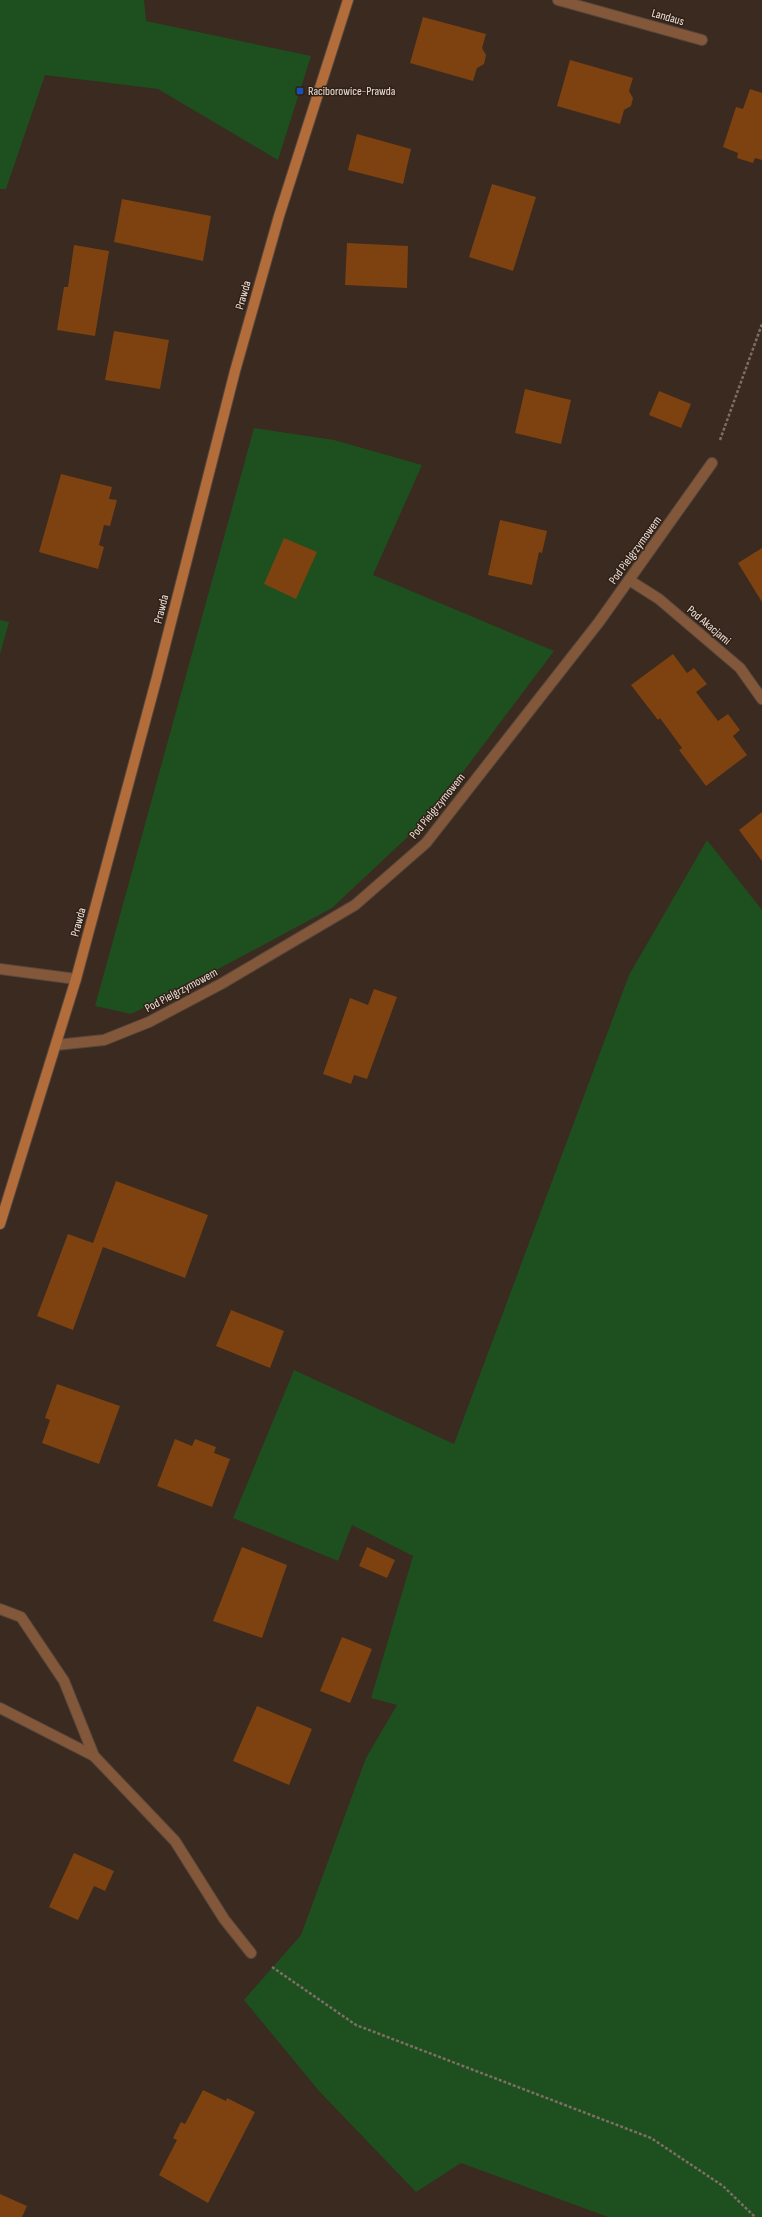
<svg xmlns="http://www.w3.org/2000/svg" width="762" height="2217" font-family="'Sofia Sans Condensed',sans-serif">
<rect width="100%" height="100%" fill="#3a2a1f"/>
<g fill="#1e4f1f">
<polygon points="0,0 144,0 146,21 311,56 278,160 158,89 45,75 6,189 0,189"/>
<polygon points="254,428 334,440 422,465 373,575 554,651 430,816 332,908 183,988 131,1014 95,1006"/>
<polygon points="0,620 9,622 0,654"/>
<polygon points="707,840 762,910 762,2217 608,2217 461,2163 416,2192 319,2091 244,2000 301,1935 366,1758 397,1705 371,1698 413,1556 352,1525 338,1561 233,1518 294,1370 454,1444 629,975"/>
</g>
<g fill="#7d4210">
<polygon points="423,17 486,34 482,48 486,55 484,64 477,68 473,81 410,63"/>
<polygon points="570,60 633,78 629,91 633,98 631,106 624,110 620,124 557,106"/>
<polygon points="750,89 762,93 762,160 755,158 753,163 737,158 738,153 723,147 736,107 743,109"/>
<polygon points="357,134 411,149 403,184 348,170"/>
<polygon points="492,184 536,197 513,271 469,257"/>
<polygon points="122,199 211,216 203,261 114,242"/>
<polygon points="347,243 408,246 407,288 345,285"/>
<polygon points="74,245 109,251 95,336 57,330 64,287 68,287"/>
<polygon points="114,331 169,340 160,389 105,380"/>
<polygon points="525,389 571,400 561,444 515,433"/>
<polygon points="659,391 691,404 681,428 649,415"/>
<polygon points="61,474 112,487 109,499 117,500 110,526 104,525 99,545 104,547 98,569 39,552"/>
<polygon points="500,520 547,531 542,553 539,552 532,585 488,575"/>
<polygon points="284,538 317,552 296,599 264,584"/>
<polygon points="762,548 762,602 738,563"/>
<polygon points="673,654 687,673 694,668 707,684 696,692 718,721 728,714 740,730 733,736 747,755 706,786 679,750 682,748 660,718 658,720 631,685"/>
<polygon points="762,812 762,861 739,830"/>
<polygon points="374,989 397,997 367,1079 354,1075 351,1084 323,1074 350,998 368,1005"/>
<polygon points="116,1181 208,1215 185,1278 103,1247 73,1330 37,1316 68,1234 93,1243"/>
<polygon points="231,1310 284,1331 270,1368 216,1346"/>
<polygon points="57,1384 120,1406 99,1464 42,1443 50,1420 45,1418"/>
<polygon points="175,1439 192,1446 195,1439 216,1447 214,1453 230,1459 212,1507 157,1486"/>
<polygon points="242,1547 287,1565 262,1638 213,1621"/>
<polygon points="367,1547 395,1560 387,1578 359,1566"/>
<polygon points="342,1637 372,1649 350,1703 320,1691"/>
<polygon points="257,1706 312,1729 289,1785 233,1761"/>
<polygon points="74,1853 114,1871 105,1891 94,1886 78,1920 49,1907"/>
<polygon points="203,2090 226,2101 227,2098 255,2112 208,2203 159,2175 177,2140 173,2138 181,2122 185,2124"/>
<polygon points="0,2194 27,2206 22,2217 0,2217"/>
</g>
<g fill="none" stroke-linecap="round" stroke-linejoin="round">
<defs>
<g id="lane">
<polyline points="0,1609 21,1617 64,1681 94,1756"/>
<polyline points="0,1708 94,1756 175,1841 224,1919 251,1953"/>
</g>
<g id="street">
<polyline points="558,0 702,40"/>
<polyline points="629,580 659,599 740,668 762,699"/>
<polyline points="0,969 76,979"/>
<polyline points="56,1045 104,1040 149,1022 221,984 355,905 426,843 599,622 712,463"/>
</g>
<polyline id="secondary" points="0,1224 76,979 157,677 235,371 279,216 348,0"/>
</defs>
<use href="#lane" stroke="#57473d" stroke-width="12"/>
<use href="#street" stroke="#57473d" stroke-width="12"/>
<use href="#secondary" stroke="#57473d" stroke-width="12"/>
<g stroke="#7d6f65" stroke-width="2.5" stroke-dasharray="3 2" stroke-linecap="butt">
<polyline points="720,440 762,324"/>
<polyline points="272,1967 356,2025 651,2138 723,2186 755,2217"/>
</g>
<use href="#lane" stroke="#83583a" stroke-width="10"/>
<use href="#street" stroke="#83583a" stroke-width="10"/>
<use href="#secondary" stroke="#b26d3b" stroke-width="10"/>
</g>
<rect fill="#1a4fb4" stroke="#302015" stroke-width="1.5" x="296" y="87" width="8" height="8" rx="2"/>
<g text-anchor="middle" stroke-width="3" stroke-linejoin="round" paint-order="stroke">
<g font-size="12" fill="#ede2db" stroke="#302015">
<text transform="translate(668 17) rotate(16)" y="4">Landaus</text>
<text transform="translate(243 295) rotate(-74)" y="4">Prawda</text>
<text transform="translate(635 550) rotate(-54)" y="4">Pod Pielgrzymowem</text>
<text transform="translate(161 609) rotate(-76)" y="4">Prawda</text>
<text transform="translate(709 625) rotate(40)" y="4">Pod Akacjami</text>
<text transform="translate(437 806) rotate(-51)" y="4">Pod Pielgrzymowem</text>
<text transform="translate(78 922) rotate(-75)" y="4">Prawda</text>
<text transform="translate(181 990) rotate(-28)" y="4">Pod Pielgrzymowem</text>
</g>
<g font-size="12" fill="#ede2db" stroke="#302015" text-anchor="start">
<text x="308" y="95">Raciborowice-Prawda</text>
</g>
</g>
</svg>
